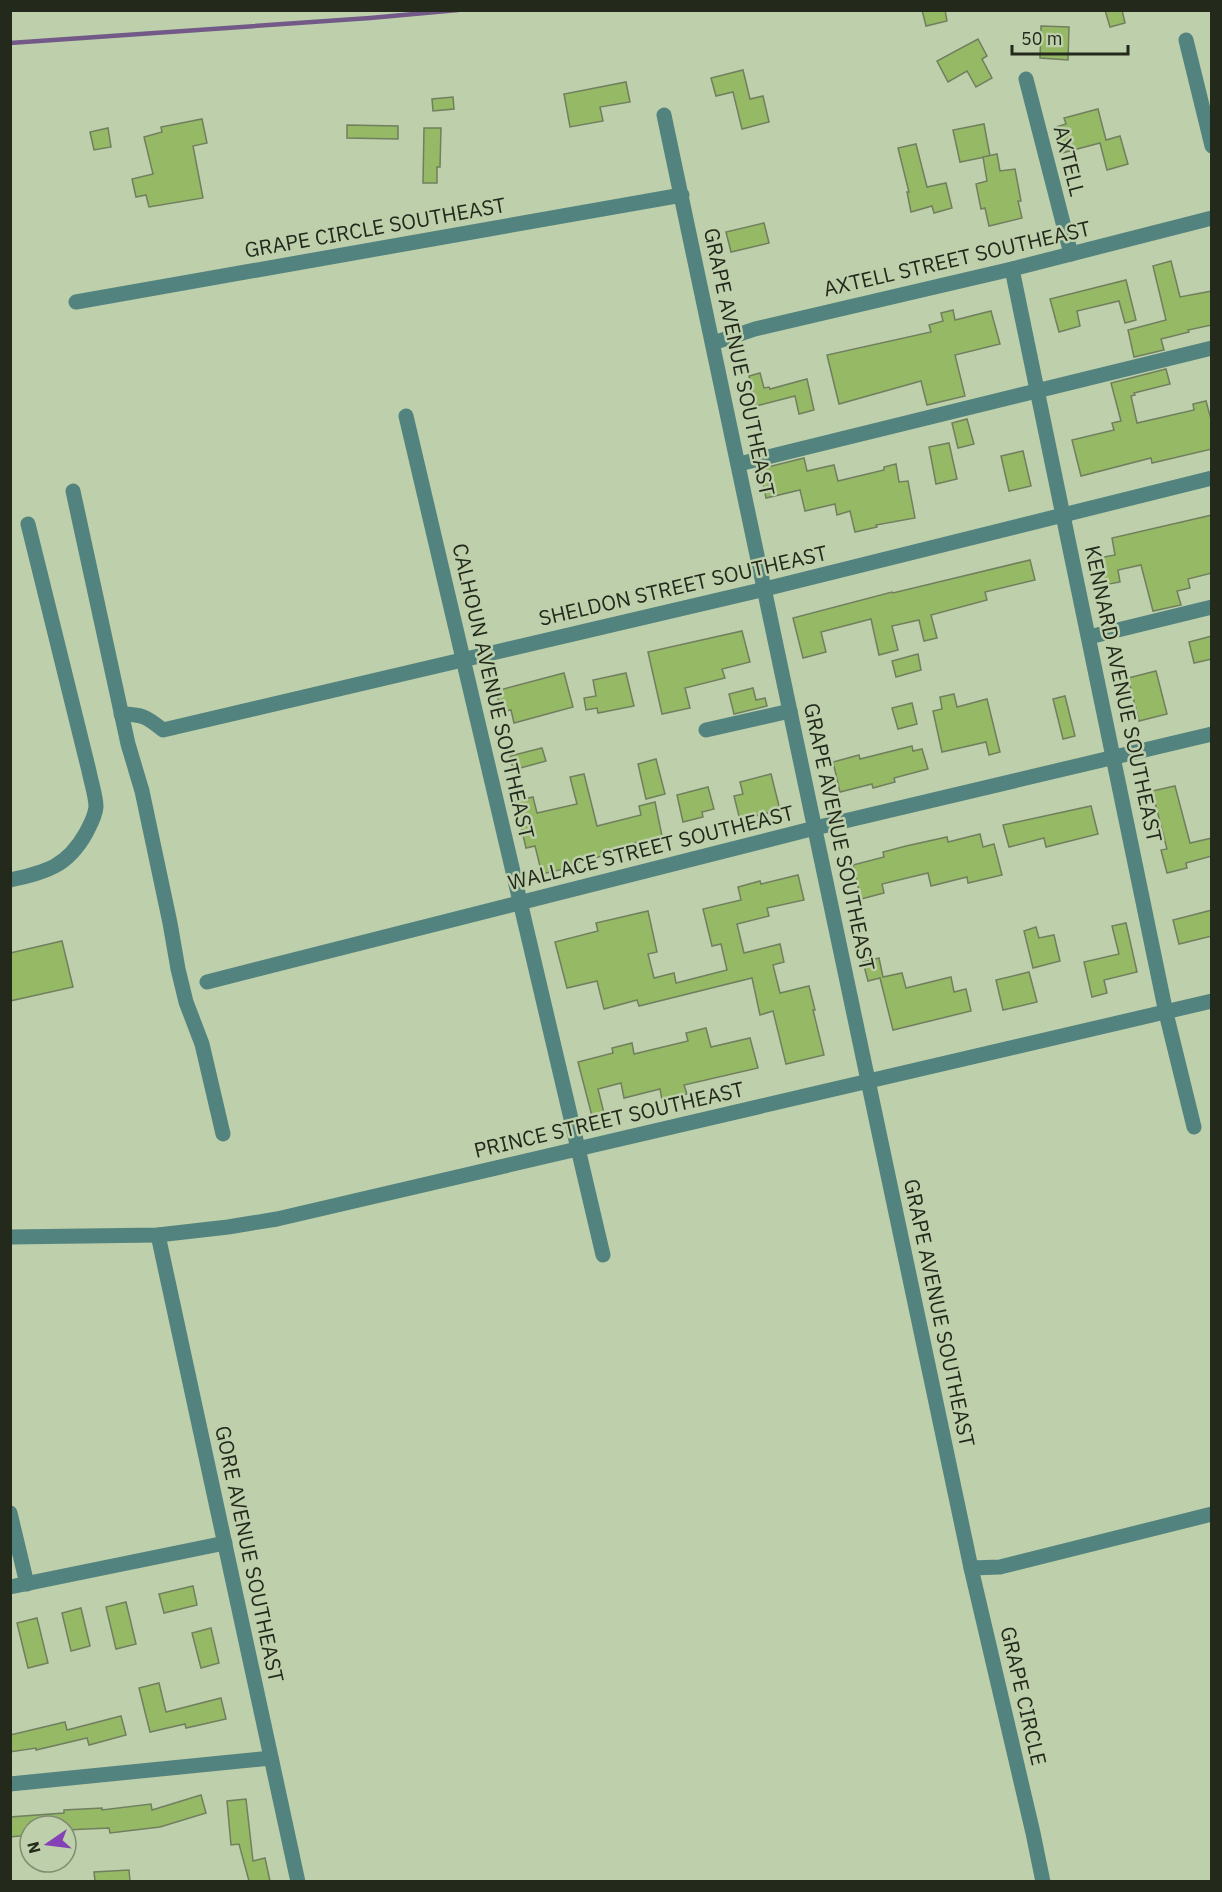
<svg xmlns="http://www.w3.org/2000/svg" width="1222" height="1892" font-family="'IBM Plex Sans',sans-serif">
<rect width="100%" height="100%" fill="#becfab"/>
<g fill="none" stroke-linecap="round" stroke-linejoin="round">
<polyline stroke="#725988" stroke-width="4.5" points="10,43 370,18 458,10"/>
</g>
<g fill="#96b966" stroke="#707f5e" stroke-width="1.5">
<polygon points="922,10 945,10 947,21 926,26"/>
<polygon points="1105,10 1122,10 1125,23 1110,27"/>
<polygon points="1041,26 1069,27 1068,60 1040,58"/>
<polygon points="978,39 987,56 982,59 992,78 976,87 967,71 948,82 937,61"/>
<polygon points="743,70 750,99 763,96 769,122 742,129 733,92 716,96 711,78"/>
<polygon points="626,82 630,102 600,107 603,121 570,127 564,94"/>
<polygon points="453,97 454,109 433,111 432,99"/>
<polygon points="1098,109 1106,140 1120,136 1128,164 1107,170 1100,143 1062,153 1056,127 1066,124 1064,118"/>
<polygon points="202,119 207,143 193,146 203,198 149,207 146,195 136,197 132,179 153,174 144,137 162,132 161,127"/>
<polygon points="984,124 990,156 960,162 953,130"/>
<polygon points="347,125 398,126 398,139 347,138"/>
<polygon points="108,128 111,147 94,150 90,132"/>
<polygon points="424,128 441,128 440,167 437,167 437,183 423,183"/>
<polygon points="916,144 927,187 946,183 952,208 934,213 932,206 911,212 907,192 909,192 898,148"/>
<polygon points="997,154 1000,171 1015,169 1021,201 1018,201 1022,218 989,226 985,208 981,209 976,184 987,181 983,157"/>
<polygon points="764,223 769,243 731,252 726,232"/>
<polygon points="1171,261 1180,297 1212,291 1212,325 1188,330 1189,332 1161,339 1164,350 1134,357 1128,330 1166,320 1153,266"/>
<polygon points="1126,280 1136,320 1125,323 1119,301 1077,311 1080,326 1059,332 1050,299"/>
<polygon points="953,310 955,320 991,311 1000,344 955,355 965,396 927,405 921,381 839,404 827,355 931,332 929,325 943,321 941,313"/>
<polygon points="1166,369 1170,384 1134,393 1135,395 1131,396 1137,423 1194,410 1193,404 1206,401 1212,423 1212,449 1152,463 1151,458 1081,476 1072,440 1114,430 1112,423 1121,421 1111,383"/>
<polygon points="760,373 764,388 769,387 770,389 807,379 814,410 799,414 795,396 756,406 749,376"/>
<polygon points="967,419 974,444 958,448 952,423"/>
<polygon points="949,443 957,479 936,484 929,447"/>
<polygon points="1023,451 1031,486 1009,491 1001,456"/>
<polygon points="804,458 807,471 834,465 838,481 884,470 884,467 896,464 899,482 908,481 915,518 876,525 877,527 855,532 850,511 837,515 835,504 805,511 800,490 766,498 760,469"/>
<polygon points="1212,515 1212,573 1188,579 1190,588 1177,591 1181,605 1153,611 1141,565 1118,570 1120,582 1099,586 1093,559 1115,555 1112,538"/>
<polygon points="1030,560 1035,580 985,592 987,600 931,615 937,638 924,641 919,620 892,626 898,650 879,655 871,619 821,632 826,652 803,658 793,618 892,592 893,593"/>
<polygon points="742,631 750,662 722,669 725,678 685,688 690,708 662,714 648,652"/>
<polygon points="1212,636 1212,659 1194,663 1189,642"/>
<polygon points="918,654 921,670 896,677 892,661"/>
<polygon points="1156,671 1167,714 1139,721 1128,678"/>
<polygon points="564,673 573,707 514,723 511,710 501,712 496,691"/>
<polygon points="626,673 634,706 598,713 597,708 586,710 584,698 596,696 593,680"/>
<polygon points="753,688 756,700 765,698 767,706 734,714 729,694"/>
<polygon points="954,694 957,707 987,699 1000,752 989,755 986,742 942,752 933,711 942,709 940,697"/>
<polygon points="1065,696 1075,736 1063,739 1053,699"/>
<polygon points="912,703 917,724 898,729 892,708"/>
<polygon points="912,746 913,751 922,749 928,769 894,778 895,782 873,788 872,784 840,792 833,762 859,755 860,759"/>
<polygon points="542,748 546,761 513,770 510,756"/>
<polygon points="656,759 665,794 646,799 638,764"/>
<polygon points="584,774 597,826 641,815 639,806 655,802 662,836 601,851 602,856 572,864 572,867 542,874 535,846 526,848 515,801 533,797 537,813 577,804 570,777"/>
<polygon points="771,774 780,810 740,820 734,796 743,794 740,782"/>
<polygon points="1175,786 1190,843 1212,838 1212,856 1186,863 1187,868 1167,873 1161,850 1167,849 1152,791"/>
<polygon points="708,787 714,809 702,812 703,817 683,822 677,795"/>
<polygon points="1091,806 1098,834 1046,847 1044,838 1009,847 1003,825"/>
<polygon points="980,834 983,847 994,844 1002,875 968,883 967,877 931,886 928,873 882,884 884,893 861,899 853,865 884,857 883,852 906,846 947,837 948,842"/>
<polygon points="798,875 804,900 767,908 769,916 737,924 744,953 780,944 784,962 773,965 780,993 809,986 815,1010 813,1010 824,1055 786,1064 773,1011 760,1015 752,978 639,1006 637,1000 604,1009 597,981 567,988 555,942 598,931 596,923 648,911 657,952 648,954 654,978 674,973 676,983 727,970 721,944 712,946 703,909 741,900 738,887 760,881 761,884"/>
<polygon points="1212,910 1212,936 1179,944 1173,920"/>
<polygon points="1126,923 1137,972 1104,980 1107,993 1092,997 1084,962 1119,954 1112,926"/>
<polygon points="1036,927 1039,938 1054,935 1060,961 1033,968 1024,931"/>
<polygon points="62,941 73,987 10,1001 10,953"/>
<polygon points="879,958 883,977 902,973 906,988 951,977 954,992 966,989 971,1011 893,1030 880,978 868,981 863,962"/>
<polygon points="1029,972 1037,1002 1003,1010 996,980"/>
<polygon points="706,1028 711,1047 750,1038 758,1068 684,1085 687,1094 662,1100 660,1089 624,1098 621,1083 598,1089 604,1113 592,1116 578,1062 613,1053 612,1048 632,1043 634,1054 688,1041 686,1033"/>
<polygon points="193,1586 197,1605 164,1613 159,1594"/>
<polygon points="126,1602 136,1644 116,1649 106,1607"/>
<polygon points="81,1608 90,1646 71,1651 62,1613"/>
<polygon points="37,1618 48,1663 28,1668 17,1623"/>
<polygon points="211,1628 219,1663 201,1668 192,1633"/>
<polygon points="159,1683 166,1712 221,1698 226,1719 186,1728 185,1724 150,1732 139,1688"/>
<polygon points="121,1716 126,1735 89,1745 87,1738 36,1750 36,1748 10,1752 10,1735 65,1722 67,1730"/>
<polygon points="201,1795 206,1813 160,1827 110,1833 109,1828 66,1830 66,1826 30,1826 30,1835 10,1837 10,1817 64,1813 64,1810 102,1808 102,1810 151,1804 152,1810"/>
<polygon points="246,1799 253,1861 265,1858 270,1881 249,1881 239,1844 231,1845 227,1801"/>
<polygon points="129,1870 130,1881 95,1881 94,1872"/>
</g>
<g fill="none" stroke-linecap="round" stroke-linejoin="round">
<g stroke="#53837e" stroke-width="15">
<polyline points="1186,40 1212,146"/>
<polyline points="1026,79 1071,254"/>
<polyline points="664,115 971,1568 1033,1833 1043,1882"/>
<polyline points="1012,269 1166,1013 1194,1127"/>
<polyline points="76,302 682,195"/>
<polyline points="713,343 755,329 1012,269 1212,218"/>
<polyline points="406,416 603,1255"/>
<polyline points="739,464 1212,348"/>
<polyline points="73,491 128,744 142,791 170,923 178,969 186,1002 202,1044 223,1134"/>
<polyline points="1089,637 1212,607"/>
<path d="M 121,714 C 142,714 147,717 163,730 L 765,589 L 1212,478"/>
<polyline points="706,730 790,711"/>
<path d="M 10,880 C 46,872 67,867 86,833 C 90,825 95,817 96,807 C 96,796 91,782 89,771 L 28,524"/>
<polyline points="207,982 815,828 1212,734"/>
<polyline points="158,1235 298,1882"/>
<polyline points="10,1237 158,1235 228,1227 277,1219 1212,1001"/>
<polyline points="10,1513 27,1584"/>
<polyline points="971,1568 1000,1567 1212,1514"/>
<polyline points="10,1587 225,1543"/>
<polyline points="10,1784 271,1758"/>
</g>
</g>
<g text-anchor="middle" stroke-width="5" stroke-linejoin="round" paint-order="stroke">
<g font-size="21" fill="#23291b" stroke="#becfab">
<text transform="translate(1069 161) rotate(76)" y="7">AXTELL</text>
<text transform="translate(375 228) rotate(-10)" y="7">GRAPE CIRCLE SOUTHEAST</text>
<text transform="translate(957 259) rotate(-13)" y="7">AXTELL STREET SOUTHEAST</text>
<text transform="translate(739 362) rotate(78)" y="7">GRAPE AVENUE SOUTHEAST</text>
<text transform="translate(683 586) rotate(-13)" y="7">SHELDON STREET SOUTHEAST</text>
<text transform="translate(493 691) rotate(77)" y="7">CALHOUN AVENUE SOUTHEAST</text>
<text transform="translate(1123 694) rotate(78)" y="7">KENNARD AVENUE SOUTHEAST</text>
<text transform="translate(839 837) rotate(78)" y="7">GRAPE AVENUE SOUTHEAST</text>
<text transform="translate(651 848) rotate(-14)" y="7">WALLACE STREET SOUTHEAST</text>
<text transform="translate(609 1120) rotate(-13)" y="7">PRINCE STREET SOUTHEAST</text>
<text transform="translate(939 1313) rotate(78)" y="7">GRAPE AVENUE SOUTHEAST</text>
<text transform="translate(249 1554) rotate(78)" y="7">GORE AVENUE SOUTHEAST</text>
<text transform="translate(1023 1696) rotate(77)" y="7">GRAPE CIRCLE</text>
</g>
</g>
<rect width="1222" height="1892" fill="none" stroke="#23291b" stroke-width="24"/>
<g transform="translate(48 1844) rotate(256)"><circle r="28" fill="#becfab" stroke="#808d71" stroke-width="1.5"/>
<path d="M0-4.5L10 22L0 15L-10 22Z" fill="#8341b5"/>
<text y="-9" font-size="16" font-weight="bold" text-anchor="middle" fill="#23291b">N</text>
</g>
<path d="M1012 45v9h116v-9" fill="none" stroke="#23291b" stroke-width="3"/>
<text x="1021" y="45" font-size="18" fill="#23291b" stroke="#becfab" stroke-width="4.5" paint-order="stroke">50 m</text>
</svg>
